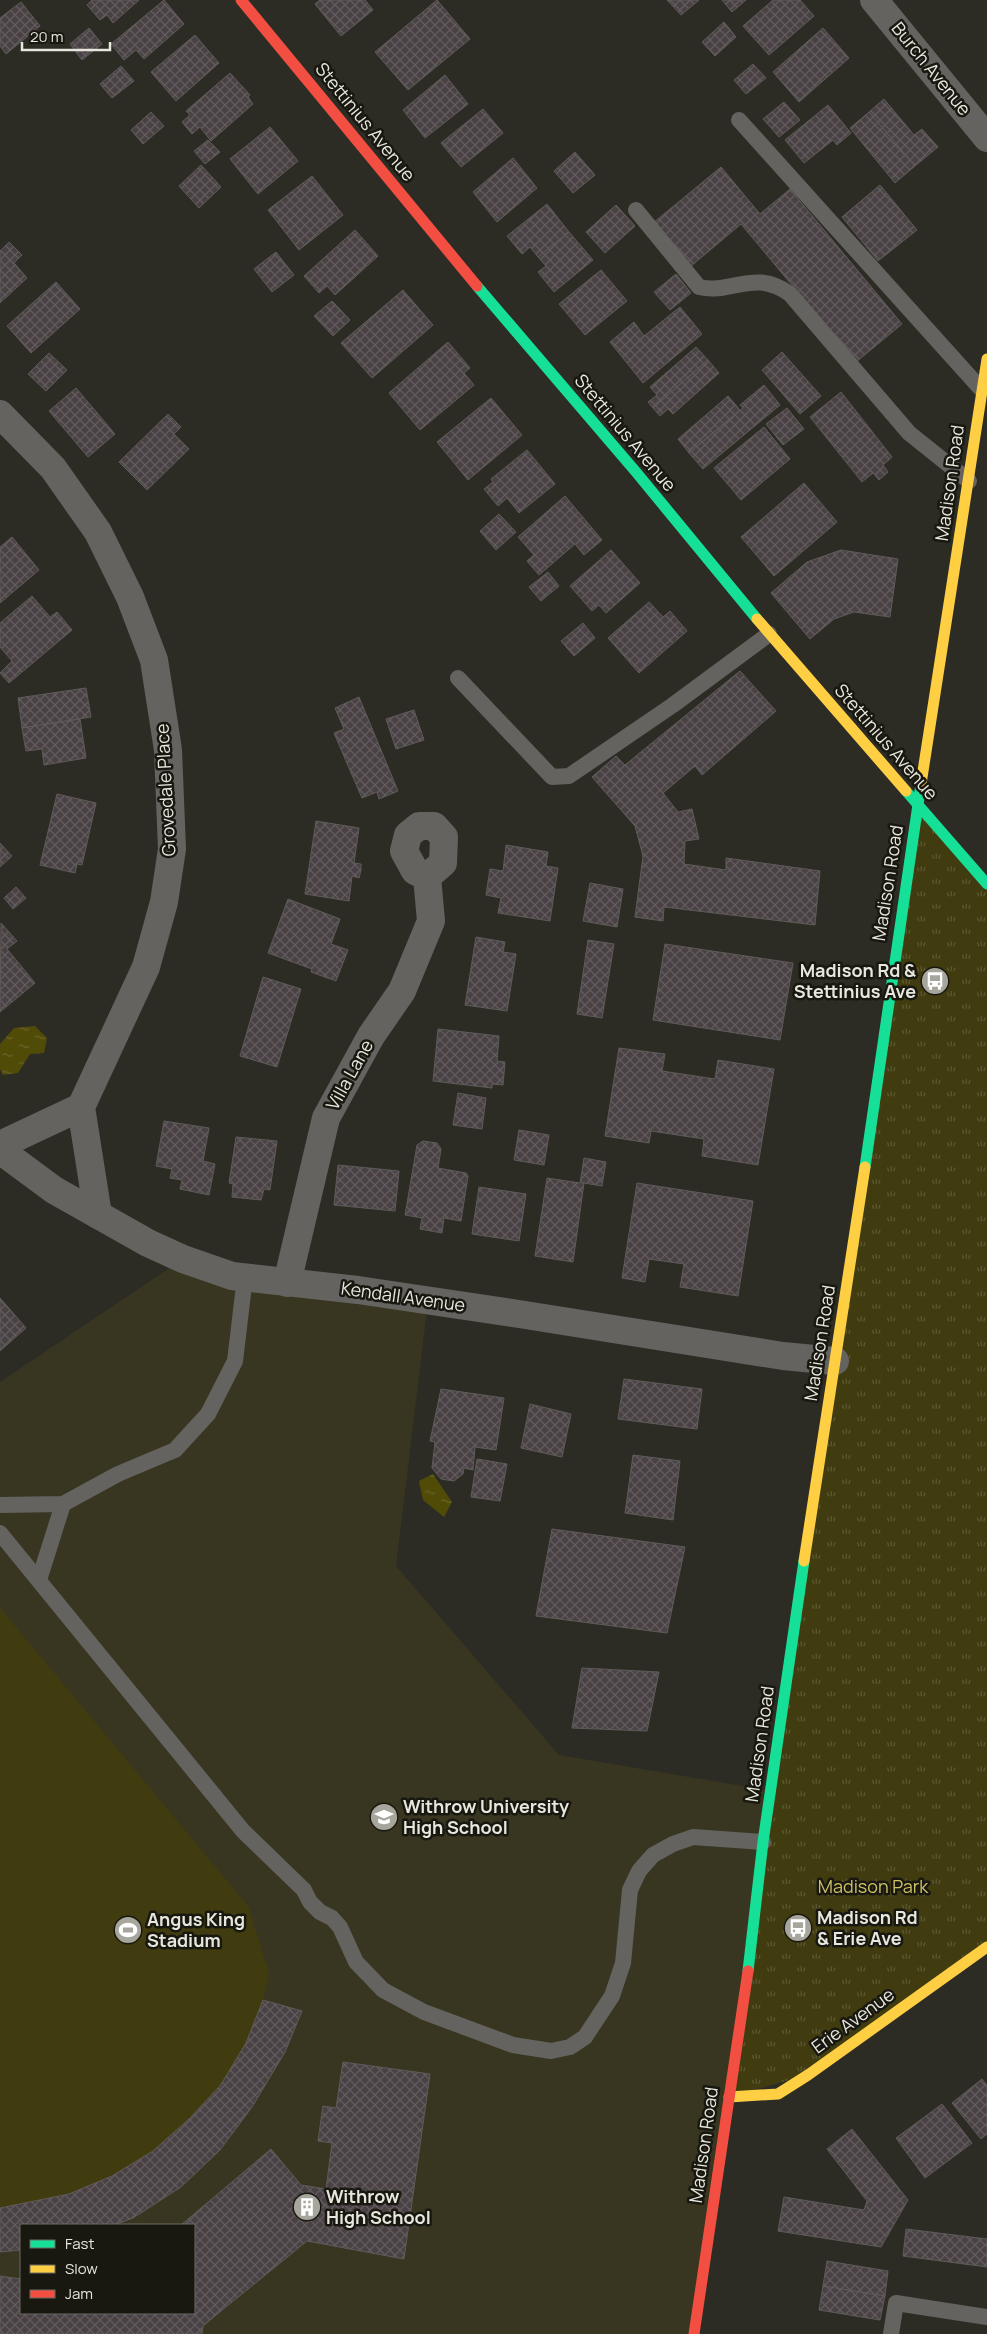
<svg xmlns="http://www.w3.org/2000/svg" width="987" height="2334" font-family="Manrope,sans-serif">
<defs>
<pattern id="park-tufts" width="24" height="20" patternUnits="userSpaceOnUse" patternTransform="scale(1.25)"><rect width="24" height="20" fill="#413c10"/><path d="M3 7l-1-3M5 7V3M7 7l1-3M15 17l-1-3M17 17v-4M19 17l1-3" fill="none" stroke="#5c5832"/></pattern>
<pattern id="water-ripples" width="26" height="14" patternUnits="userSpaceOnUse" patternTransform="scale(1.25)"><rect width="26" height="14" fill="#514b08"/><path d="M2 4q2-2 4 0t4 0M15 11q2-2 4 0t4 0" fill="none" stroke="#6a652c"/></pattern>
<pattern id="building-cross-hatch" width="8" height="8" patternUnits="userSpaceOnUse" patternTransform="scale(1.25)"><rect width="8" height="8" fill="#494144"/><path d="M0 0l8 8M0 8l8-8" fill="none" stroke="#635c5f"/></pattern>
</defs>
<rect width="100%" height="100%" fill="#2d2c24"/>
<path fill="#383621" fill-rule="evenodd" d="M 183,1259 L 428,1301 L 396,1566 L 559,1755 L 772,1791 L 694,2334 L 0,2334 L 0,1382 ZM 21,2225 L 194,2225 L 194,2313 L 21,2313 Z"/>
<polygon fill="#413c10" points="0,1608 248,1906 269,1973 263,2000 302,2011 252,2107 220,2150 181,2187 133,2218 114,2225 21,2225 21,2250 0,2252"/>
<polygon fill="url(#park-tufts)" points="918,806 987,884 987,1947 808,2075 729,2097"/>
<g fill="url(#water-ripples)">
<polygon points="35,1026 47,1038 44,1053 30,1054 18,1073 3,1075 0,1069 0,1044 14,1028"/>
<polygon points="433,1474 452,1502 444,1517 423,1500 419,1481"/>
</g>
<g fill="url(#building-cross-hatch)" stroke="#5e5c5a">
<polygon points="92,0 139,0 113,23 107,15 100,20 87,5"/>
<polygon points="164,0 184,24 144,59 136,50 124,60 111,44"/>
<polygon points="320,0 365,0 373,10 341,36 315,4"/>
<polygon points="437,0 470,39 408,90 375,52"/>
<polygon points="667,0 699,0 681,15"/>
<polygon points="722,0 746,0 732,12"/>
<polygon points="773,0 800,0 814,16 769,55 743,26"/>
<polygon points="21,2 40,26 6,54 0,46 0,18"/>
<polygon points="724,22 736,37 715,56 702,42"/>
<polygon points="89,28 102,44 82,60 70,44"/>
<polygon points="823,28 849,58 799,102 773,72"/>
<polygon points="195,35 219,63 176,101 151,72"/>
<polygon points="753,64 766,78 746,94 734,80"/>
<polygon points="121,66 134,81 112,98 100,84"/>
<polygon points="230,73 250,95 248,97 253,104 211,141 200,127 192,134 182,122 190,115 186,111"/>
<polygon points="445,75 468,104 425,138 403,110"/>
<polygon points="884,99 914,135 922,129 938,147 915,166 869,112"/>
<polygon points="784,102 800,120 779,137 763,119"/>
<polygon points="828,105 851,133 837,145 833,140 804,163 785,140"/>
<polygon points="483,109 503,133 461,167 441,143"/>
<polygon points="151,112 164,126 143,144 131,130"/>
<polygon points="869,112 915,166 895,183 850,128"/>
<polygon points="270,127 298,161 258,194 230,159"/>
<polygon points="208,140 220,152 205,164 194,151"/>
<polygon points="575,152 595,175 573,193 554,171"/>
<polygon points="513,158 537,188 497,222 473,192"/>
<polygon points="201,165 221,187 199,208 179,186"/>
<polygon points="721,167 760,214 790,189 902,324 856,362 741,224 690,267 653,223"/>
<polygon points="312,176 343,215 299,250 268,210"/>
<polygon points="880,185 917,230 878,261 842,217"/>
<polygon points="547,204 569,232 538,257 530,247 522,254 507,236"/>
<polygon points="616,205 635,226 605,253 586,232"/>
<polygon points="355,230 378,256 335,295 327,286 319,293 304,276"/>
<polygon points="569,232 593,260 554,292 538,272 546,266 538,257"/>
<polygon points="9,242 22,255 14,263 27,278 0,303 0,251"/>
<polygon points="276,252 294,275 272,292 254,269"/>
<polygon points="601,270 627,301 585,335 559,304"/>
<polygon points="676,274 691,293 670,310 654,292"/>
<polygon points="56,282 80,309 31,353 7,326"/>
<polygon points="403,290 433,325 372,378 341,343"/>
<polygon points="332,301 350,320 333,336 314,316"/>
<polygon points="680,307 702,334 643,383 610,342 634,322 644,336"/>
<polygon points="448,342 470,368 464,373 474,385 420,430 389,393"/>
<polygon points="696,347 708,360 653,408 648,402 657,395 650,387"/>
<polygon points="782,352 821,396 800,414 762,370"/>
<polygon points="49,353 67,370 46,391 28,374"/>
<polygon points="708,360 719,373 673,414 668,409 660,416 653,408"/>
<polygon points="764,385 780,405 703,469 689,453 743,408 740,405"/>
<polygon points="76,388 115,434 88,457 49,411"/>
<polygon points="841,392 892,457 883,465 888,472 879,480 873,473 862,482 810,417"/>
<polygon points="728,396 740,410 689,453 678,439"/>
<polygon points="491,398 522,435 468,480 437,442"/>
<polygon points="787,408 804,429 783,445 766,424"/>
<polygon points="168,414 181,427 174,434 189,449 147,490 119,462"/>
<polygon points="764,427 790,459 741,500 714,468"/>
<polygon points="527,450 555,484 519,513 507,498 498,506 484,489 493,482 491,479"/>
<polygon points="804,483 837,522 774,576 741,537"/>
<polygon points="565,496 602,540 584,555 575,544 539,575 527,561 534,555 518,537"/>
<polygon points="499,514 516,532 496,550 480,531"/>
<polygon points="12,537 39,570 0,603 0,547"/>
<polygon points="611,550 640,583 606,613 599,605 592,611 570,586"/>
<polygon points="841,550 898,559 890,617 854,612 834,619 810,639 771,593 807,562"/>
<polygon points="548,572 559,586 541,601 529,587"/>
<polygon points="32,596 50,617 57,612 72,630 9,683 0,673 12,661 0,647 0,623"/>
<polygon points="649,602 663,617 670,611 687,631 639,673 608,638"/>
<polygon points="583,623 595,638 574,656 561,641"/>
<polygon points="740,671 776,711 702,775 695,766 663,793 678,812 692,809 699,839 685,841 684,864 726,870 726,858 820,871 815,925 664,907 663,921 635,917 643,856 635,826 592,777 616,756 625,765"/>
<polygon points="86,688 91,717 22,728 18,698"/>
<polygon points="359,697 398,791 379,799 377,792 362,798 334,733 344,729 335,708"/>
<polygon points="414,710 424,740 396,749 386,719"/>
<polygon points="80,719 86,758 44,765 42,749 26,751 22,728"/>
<polygon points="57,794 96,803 82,865 77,864 75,873 40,865"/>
<polygon points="316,821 359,828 354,863 361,864 361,870 359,878 352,876 349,901 305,894"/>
<polygon points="0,843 12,856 0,867"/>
<polygon points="506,845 548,852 546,866 558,868 550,921 498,913 501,898 486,895 490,869 503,871"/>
<polygon points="590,883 623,889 617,927 583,921"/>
<polygon points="16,887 26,898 13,909 4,898"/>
<polygon points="288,899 340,919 331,944 348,950 336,981 311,972 312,969 268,953"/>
<polygon points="1,923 17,941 7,949 35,983 0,1012"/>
<polygon points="476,937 505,942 503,952 516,954 507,1011 465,1005"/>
<polygon points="588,940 614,944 602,1018 577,1014"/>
<polygon points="665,944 793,963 780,1040 653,1020"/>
<polygon points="263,977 301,989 277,1067 240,1056"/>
<polygon points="438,1029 499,1036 497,1061 505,1062 503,1085 492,1084 492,1088 433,1081"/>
<polygon points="619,1048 665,1054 662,1071 715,1079 718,1060 774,1069 758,1165 702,1156 704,1139 651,1131 649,1143 605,1136"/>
<polygon points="458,1093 486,1098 482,1129 453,1125"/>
<polygon points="164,1121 209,1128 203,1161 215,1164 209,1195 180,1189 182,1180 170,1178 172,1169 156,1166"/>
<polygon points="519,1130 549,1135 544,1165 514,1160"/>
<polygon points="236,1137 277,1141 270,1190 264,1189 261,1200 232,1197 233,1184 229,1183"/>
<polygon points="423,1141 437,1143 441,1149 438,1168 466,1173 468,1176 461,1221 444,1218 442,1233 420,1229 422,1218 405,1215 417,1145"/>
<polygon points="584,1158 606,1162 602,1186 584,1183 573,1262 535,1256 547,1178 580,1183"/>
<polygon points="338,1165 399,1171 395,1211 334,1205"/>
<polygon points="637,1183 753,1201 738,1296 680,1287 684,1264 649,1259 645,1282 622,1278"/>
<polygon points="479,1187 526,1194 519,1241 472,1234"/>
<polygon points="0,1298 26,1328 0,1351"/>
<polygon points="624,1379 702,1389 697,1429 618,1419"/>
<polygon points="441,1389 504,1398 496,1450 475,1447 473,1470 464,1468 463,1474 454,1481 441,1479 432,1468 435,1442 430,1441"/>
<polygon points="530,1404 571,1414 562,1457 521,1448"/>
<polygon points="633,1455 680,1461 673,1520 625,1513"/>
<polygon points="477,1459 507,1464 500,1501 471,1497"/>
<polygon points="552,1529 685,1547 667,1633 536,1616"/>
<polygon points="582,1668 659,1672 647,1731 572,1728"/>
<polygon points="263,2000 302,2011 285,2052 252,2107 220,2150 181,2187 133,2218 114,2225 21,2225 21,2250 0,2252 0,2208 69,2194 112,2176 153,2151 189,2119 220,2086 246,2043"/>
<polygon points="343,2062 430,2074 404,2259 307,2241 221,2311 203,2326 202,2334 0,2334 0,2276 21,2279 21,2313 194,2313 194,2225 181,2225 271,2149 301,2185 326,2189 332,2143 318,2141 323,2106 336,2108"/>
<polygon points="982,2079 987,2085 987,2134 981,2139 952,2103"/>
<polygon points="942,2104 972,2143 925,2178 896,2138"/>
<polygon points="852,2129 908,2200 881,2247 778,2231 784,2197 864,2210 867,2201 827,2149"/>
<polygon points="906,2229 987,2239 987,2267 903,2256"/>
<polygon points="827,2261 888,2271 885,2296 823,2286"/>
<polygon points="823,2286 885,2296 880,2320 819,2310"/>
</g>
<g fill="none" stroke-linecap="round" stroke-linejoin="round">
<g stroke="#646360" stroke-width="16">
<polyline points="739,120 981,389"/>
<path d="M 636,210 L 699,287 C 732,295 754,268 790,294 L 909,433 L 969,481"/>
<polyline points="458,678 552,777 569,776 673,705 769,634"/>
<polyline points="0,1505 63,1504 118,1474 175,1450 208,1414 235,1361 245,1277"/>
<polyline points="0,1533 243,1831 304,1890 310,1902 320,1912 332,1918 340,1927 356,1962 383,1990 424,2012 513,2045 551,2051 570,2047 585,2037 612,1996 623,1963 630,1890 639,1871 653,1855 673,1844 693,1837 763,1842"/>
<polyline points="39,1580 63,1504"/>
<polyline points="891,2334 896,2303 987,2317"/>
</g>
<g stroke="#646360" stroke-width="28">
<polyline points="874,0 987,138"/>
<polyline points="0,414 53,468 98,532 130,597 154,660 168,750 172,849 164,902 146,967 81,1107 98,1215"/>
<polyline points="0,1145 81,1107"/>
<polyline points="0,1150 54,1190 148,1243 183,1259 232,1276 358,1290 519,1314 783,1356 835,1361"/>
<polyline points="287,1283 326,1118 371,1036 402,991 431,921 427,877 443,863 444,837 434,826 419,826 408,835 404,851 415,871 427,877"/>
</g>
<g stroke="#16e098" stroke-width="11">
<polyline points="477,286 636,472 757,619"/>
<polyline points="906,791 987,884"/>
<polyline points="865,1167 921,784"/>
<polyline points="748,1971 763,1842 804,1561"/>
</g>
<g stroke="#ffcf43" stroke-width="11">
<polyline points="757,619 906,791"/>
<polyline points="921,784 987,359"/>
<polyline points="804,1561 865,1167"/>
<polyline points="729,2097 778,2094 808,2075 987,1947"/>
</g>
<g stroke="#f24e42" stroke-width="11">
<polyline points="241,0 477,286"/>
<polyline points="694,2334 748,1971"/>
</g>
</g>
<defs>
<symbol id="bus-disc" viewBox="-11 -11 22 22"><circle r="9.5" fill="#a6a69c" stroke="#181710"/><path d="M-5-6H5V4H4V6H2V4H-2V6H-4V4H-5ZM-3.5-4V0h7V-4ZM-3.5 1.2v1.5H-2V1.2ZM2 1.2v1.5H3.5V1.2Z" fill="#fff"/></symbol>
<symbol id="school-disc" viewBox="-11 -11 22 22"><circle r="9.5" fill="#a6a69c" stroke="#181710"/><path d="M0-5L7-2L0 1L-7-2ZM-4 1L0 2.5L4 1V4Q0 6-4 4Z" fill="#fff"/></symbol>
<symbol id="stadium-disc" viewBox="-11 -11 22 22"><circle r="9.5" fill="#a6a69c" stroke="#181710"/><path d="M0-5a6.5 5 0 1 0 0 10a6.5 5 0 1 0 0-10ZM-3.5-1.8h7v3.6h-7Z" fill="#fff"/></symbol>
<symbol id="building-disc" viewBox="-11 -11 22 22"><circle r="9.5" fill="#a6a69c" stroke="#181710"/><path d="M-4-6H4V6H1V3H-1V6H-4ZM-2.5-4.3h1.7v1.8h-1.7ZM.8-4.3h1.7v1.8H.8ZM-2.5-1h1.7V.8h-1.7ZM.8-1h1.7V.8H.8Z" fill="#fff"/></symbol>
</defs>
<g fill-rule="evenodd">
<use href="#bus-disc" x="919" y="965" width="32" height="32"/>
<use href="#school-disc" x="368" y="1801" width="32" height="32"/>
<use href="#bus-disc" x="782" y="1912" width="32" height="32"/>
<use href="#stadium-disc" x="112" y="1914" width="32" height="32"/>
<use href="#building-disc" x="291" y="2191" width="32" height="32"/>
</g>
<g text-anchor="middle" stroke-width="5" stroke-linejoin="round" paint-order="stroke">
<g font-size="18" fill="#e7e7dd" stroke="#181710">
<text transform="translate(931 69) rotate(51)" y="6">Burch Avenue</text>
<text transform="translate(365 122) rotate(51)" y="6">Stettinius Avenue</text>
<text transform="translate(625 433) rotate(50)" y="6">Stettinius Avenue</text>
<text transform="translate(950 483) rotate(-82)" y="6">Madison Road</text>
<text transform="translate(886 742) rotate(49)" y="6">Stettinius Avenue</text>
<text transform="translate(166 790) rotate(-93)" y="6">Grovedale Place</text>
<text transform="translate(888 883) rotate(-81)" y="6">Madison Road</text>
<text transform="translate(350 1075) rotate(-61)" y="6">Villa Lane</text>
<text transform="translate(403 1297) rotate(8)" y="6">Kendall Avenue</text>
<text transform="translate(820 1343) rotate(-81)" y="6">Madison Road</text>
<text transform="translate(760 1744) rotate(-82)" y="6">Madison Road</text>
<text transform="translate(853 2021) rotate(-36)" y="6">Erie Avenue</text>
<text transform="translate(704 2145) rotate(-82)" y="6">Madison Road</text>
</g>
<g font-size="18" font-weight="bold" fill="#e7e7dd" stroke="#181710" text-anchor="start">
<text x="916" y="977" text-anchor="end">Madison Rd &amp;<tspan x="916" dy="21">Stettinius Ave</tspan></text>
<text x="403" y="1813">Withrow University<tspan x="403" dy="21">High School</tspan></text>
<text x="817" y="1924">Madison Rd<tspan x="817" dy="21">&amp; Erie Ave</tspan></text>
<text x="147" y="1926">Angus King<tspan x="147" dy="21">Stadium</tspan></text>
<text x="326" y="2203">Withrow<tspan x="326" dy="21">High School</tspan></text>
</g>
<g font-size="18" fill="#cdc266" stroke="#181710">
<text x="873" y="1893">Madison Park</text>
</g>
</g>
<rect x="20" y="2224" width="175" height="90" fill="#181710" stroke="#6b6a62"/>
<rect x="30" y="2240" width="25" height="8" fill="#16e098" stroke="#6b6a62"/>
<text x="65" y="2249" font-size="15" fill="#e7e7dd">Fast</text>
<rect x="30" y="2265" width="25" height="8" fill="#ffcf43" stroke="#6b6a62"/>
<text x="65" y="2274" font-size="15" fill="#e7e7dd">Slow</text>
<rect x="30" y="2290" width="25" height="8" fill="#f24e42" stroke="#6b6a62"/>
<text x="65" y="2299" font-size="15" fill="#e7e7dd">Jam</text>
<path d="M22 42v8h88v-8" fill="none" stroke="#e7e7dd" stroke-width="2.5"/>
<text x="30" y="42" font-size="15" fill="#e7e7dd" stroke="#181710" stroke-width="4" paint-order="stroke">20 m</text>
</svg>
